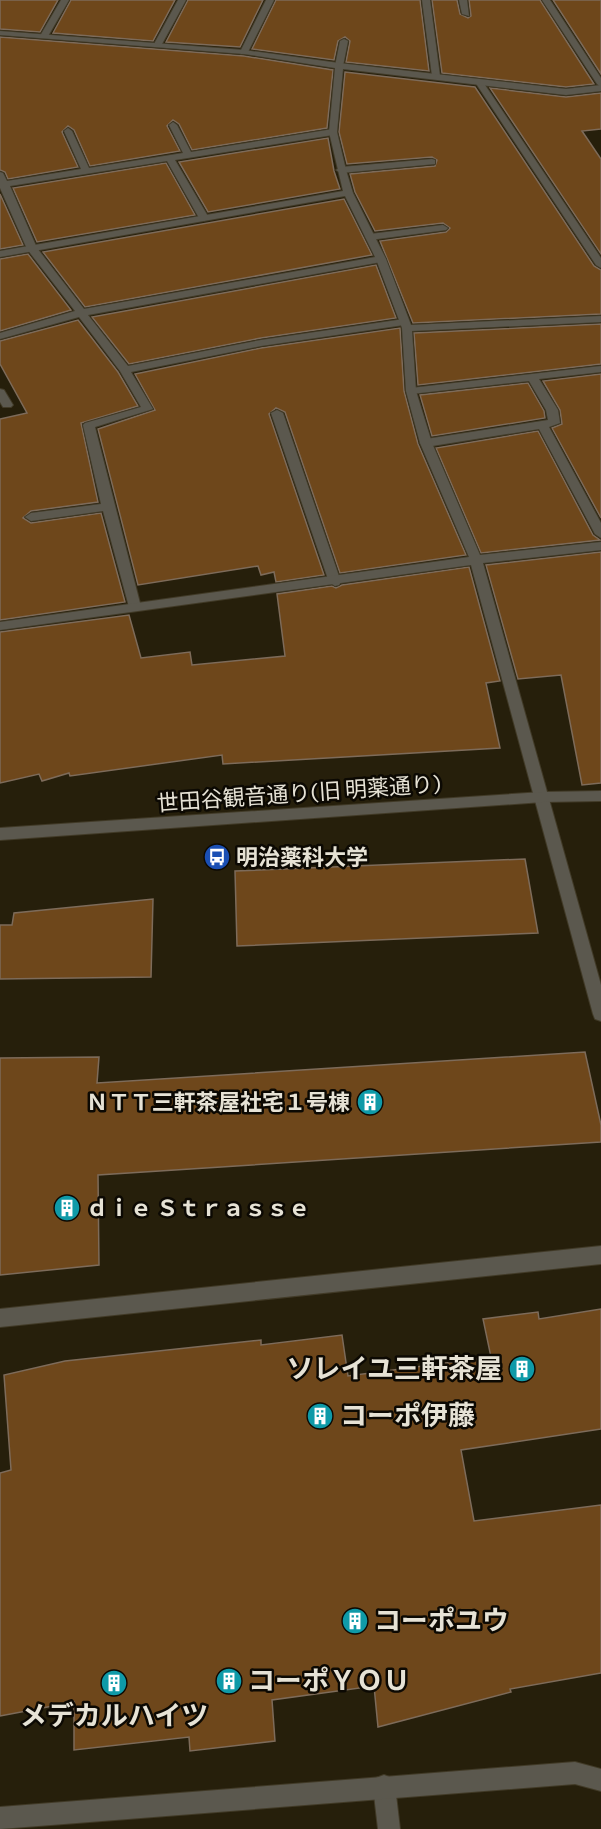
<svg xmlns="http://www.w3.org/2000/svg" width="601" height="1829" font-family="Commissioner,'Noto Sans JP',sans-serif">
<rect width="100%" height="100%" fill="#261f0b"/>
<g fill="#6e471b" stroke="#7d6b5a" stroke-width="1.5">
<polygon points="0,0 58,0 40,32 0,29"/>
<polygon points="71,0 175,0 153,41 53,33"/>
<polygon points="188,0 263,0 240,47 166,42"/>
<polygon points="276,0 420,0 429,71 346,62 350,41 345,37 338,41 334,60 252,49"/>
<polygon points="432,0 457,0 460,14 468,18 471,16 469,0 540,0 594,84 566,87 442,73"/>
<polygon points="553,0 601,0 601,74"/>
<polygon points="0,37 244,56 333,70 327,128 192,150 179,124 173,120 167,126 180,151 90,166 74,130 68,126 62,132 78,167 8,179 5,172 0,170"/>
<polygon points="345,72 475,87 594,266 601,270 601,314 413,323 380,241 446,232 450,228 443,223 375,231 355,192 350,174 435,166 437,160 432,157 347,164 339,132"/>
<polygon points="490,88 566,97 601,93 601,129 582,131 601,159 601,254"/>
<polygon points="328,138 334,171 340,189 208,212 179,162"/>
<polygon points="166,163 195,215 37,242 13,188"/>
<polygon points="0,194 23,245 0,249"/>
<polygon points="344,199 372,255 85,307 43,252"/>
<polygon points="28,254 71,310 0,331 0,259"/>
<polygon points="376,265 396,318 261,338 129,364 92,317"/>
<polygon points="78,320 118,372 138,406 81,423 98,502 31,511 23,518 31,523 101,513 125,602 0,620 0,419 27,413 0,364 0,341"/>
<polygon points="601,324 601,364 418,385 414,333"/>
<polygon points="400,328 404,391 418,444 466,555 340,573 285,412 276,408 269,414 324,575 276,582 274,572 261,575 258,566 138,585 98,429 155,410 135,374 261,348"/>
<polygon points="601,374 601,518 552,428 562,424 560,410 543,381"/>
<polygon points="528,383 544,411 545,418 432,436 420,395"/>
<polygon points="538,431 593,535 600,540 481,553 436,448"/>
<polygon points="601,552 601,783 582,785 561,675 518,679 486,565"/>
<polygon points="469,567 500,681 486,683 500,748 223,764 222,755 70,776 69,773 42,781 39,774 0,783 0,632 129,615 141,658 190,652 192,665 285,656 277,594 332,586 336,588 342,585"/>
<polygon points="525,859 538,933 237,946 235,871"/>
<polygon points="153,899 151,977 0,979 0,925 12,925 14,913"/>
<polygon points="585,1052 601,1125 601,1142 98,1175 99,1265 0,1275 0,1058 99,1057 97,1083"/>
<polygon points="601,1309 601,1429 461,1450 474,1521 601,1505 601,1673 510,1689 511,1692 378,1727 374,1686 272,1700 275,1741 190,1751 189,1737 74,1750 74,1702 0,1716 0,1473 11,1470 4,1375 65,1361 261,1340 261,1345 342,1335 348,1376 491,1357 483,1319 538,1312 539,1319"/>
</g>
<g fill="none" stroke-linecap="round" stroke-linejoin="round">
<defs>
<g id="service">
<polygon points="61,0 69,0 47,38 41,38 40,36"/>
<polygon points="178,0 186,0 162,44 155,46 154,44"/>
<polygon points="266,0 274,0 248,52 241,54 240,52"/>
<polygon points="422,0 430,0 440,76 436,79 432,76"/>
<polygon points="459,0 467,0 469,16 462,14"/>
<polygon points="542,0 550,0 601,78 601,87 597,84"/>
<polygon points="344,39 348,41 343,66 339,69 335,66 340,41"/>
<polygon points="479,79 483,82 601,258 601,268 596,265 475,82"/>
<polygon points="173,122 177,125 191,152 333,129 337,132 333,135 175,160 209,218 204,221 199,218 167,161 10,186 37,248 84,309 381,256 386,259 381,262 88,315 128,366 261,340 404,319 409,322 404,325 261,346 131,372 153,409 95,427 141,607 135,611 129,607 103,511 31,521 25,517 31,513 101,504 83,425 85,423 141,407 120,371 79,317 0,339 0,333 75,311 27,249 0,188 0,172 3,173 7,181 81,169 64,131 68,128 72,131 89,168 183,153 169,125"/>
<polygon points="432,159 435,160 435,164 341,173 336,170 341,167"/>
<polygon points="443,225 448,228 446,230 370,240 365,237 370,234"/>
<polygon points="601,366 601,372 539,379 558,410 560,423 549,427 601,523 601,538 595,534 539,429 426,447 420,443 426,439 548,420 546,410 529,381 411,394 406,391 411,388"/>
<polygon points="0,389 4,390 13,405 11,407 3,407 0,402"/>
<polygon points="277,410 283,413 341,582 339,585 335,586 329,582 271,413"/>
<polygon points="384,1775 392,1778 395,1786 400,1829 378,1829 373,1786 376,1778"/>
</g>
<g id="minor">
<polygon points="0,31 244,50 339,63 566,89 601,85 601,91 566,95 343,69 337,132 346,170 353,193 386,259 411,325 601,316 601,322 412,331 416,391 432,443 480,555 601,542 601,550 483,563 601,985 601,1021 595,1019 593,1014 471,565 0,630 0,622 469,557 420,443 406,391 402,328 376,259 345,196 0,257 0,251 343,191 329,132 335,68 244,54 0,35"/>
<polygon points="601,1246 601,1264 0,1327 0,1309"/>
<polygon points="575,1762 601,1769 601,1791 575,1784 0,1829 0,1807"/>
</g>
<polygon id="tertiary" points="601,791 601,801 543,802 0,840 0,828 543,792"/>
</defs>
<use href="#service" stroke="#413a27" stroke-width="2"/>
<use href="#minor" stroke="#413a27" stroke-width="2"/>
<use href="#tertiary" stroke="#413a27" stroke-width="2"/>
<use href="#service" fill="#5b584e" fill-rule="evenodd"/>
<use href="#minor" fill="#5b584e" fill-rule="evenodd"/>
<use href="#tertiary" fill="#5b584e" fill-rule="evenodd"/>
</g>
<defs>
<symbol id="bus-disc" viewBox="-11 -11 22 22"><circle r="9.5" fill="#1a4fb4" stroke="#0c0903"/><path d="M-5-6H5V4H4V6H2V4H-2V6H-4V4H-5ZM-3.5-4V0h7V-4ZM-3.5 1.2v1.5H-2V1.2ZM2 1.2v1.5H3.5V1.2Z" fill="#fff"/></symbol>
<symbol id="building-disc" viewBox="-11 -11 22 22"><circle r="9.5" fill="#0f9aa8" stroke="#0c0903"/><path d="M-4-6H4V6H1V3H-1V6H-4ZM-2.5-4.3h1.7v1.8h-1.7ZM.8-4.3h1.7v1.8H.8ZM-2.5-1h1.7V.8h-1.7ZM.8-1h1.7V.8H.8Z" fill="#fff"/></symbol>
</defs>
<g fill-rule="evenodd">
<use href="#bus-disc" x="202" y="842" width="30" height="30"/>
<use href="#building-disc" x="355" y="1087" width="30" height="30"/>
<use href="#building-disc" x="52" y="1193" width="30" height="30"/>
<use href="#building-disc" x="507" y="1354" width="30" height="30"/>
<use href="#building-disc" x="305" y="1401" width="30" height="30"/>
<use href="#building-disc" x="340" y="1606" width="30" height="30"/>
<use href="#building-disc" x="214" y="1666" width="30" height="30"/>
<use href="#building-disc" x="99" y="1668" width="30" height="30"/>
</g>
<g text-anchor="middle" stroke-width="5" stroke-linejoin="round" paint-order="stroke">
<g font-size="22" fill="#e6e2d5" stroke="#0c0903">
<text transform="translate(299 793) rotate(-4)" y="8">世田谷観音通り(旧 明薬通り)</text>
</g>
<g font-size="22" font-weight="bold" fill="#e6e2d5" stroke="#0c0903" text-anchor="start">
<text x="236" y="865">明治薬科大学</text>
<text x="350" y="1110" text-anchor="end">ＮＴＴ三軒茶屋社宅１号棟</text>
<text x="86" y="1216">ｄｉｅ Ｓｔｒａｓｓｅ</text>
</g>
<g font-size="27" font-weight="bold" fill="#e6e2d5" stroke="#0c0903" text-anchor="start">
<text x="502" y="1378" text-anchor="end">ソレイユ三軒茶屋</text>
<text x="340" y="1425">コーポ伊藤</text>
<text x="374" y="1630">コーポユウ</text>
<text x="248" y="1690">コーポＹＯＵ</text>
<text x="114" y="1725" text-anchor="middle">メデカルハイツ</text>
</g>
</g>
</svg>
